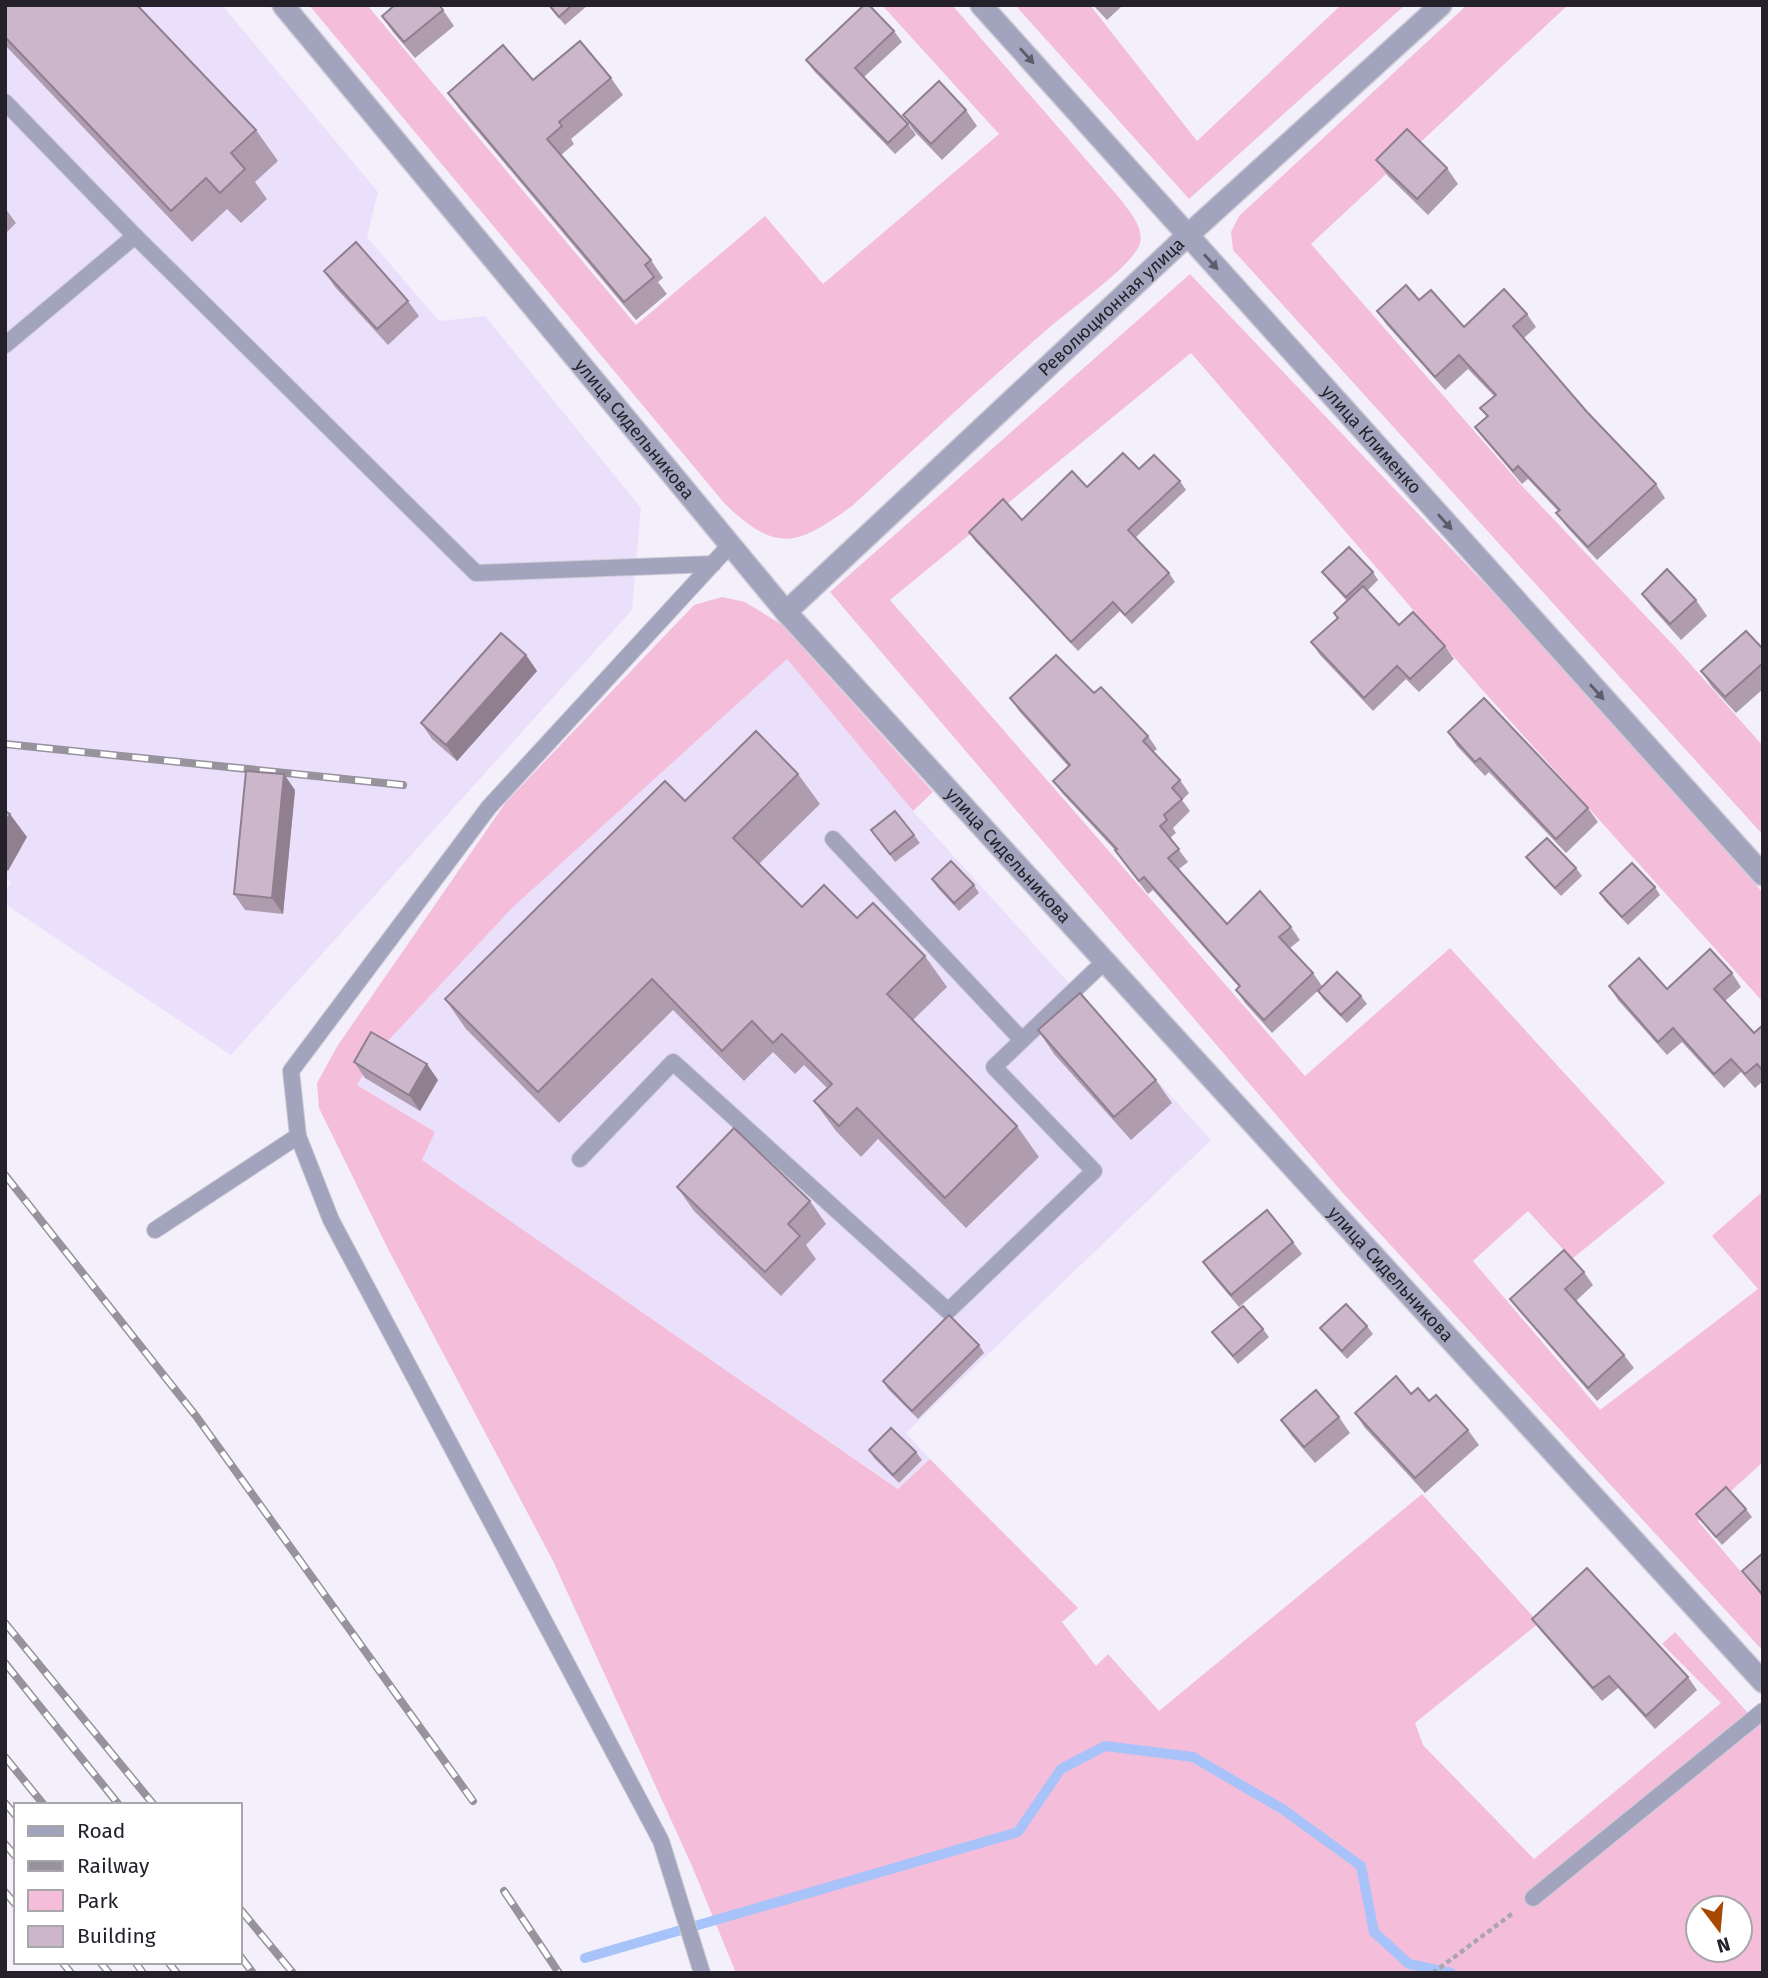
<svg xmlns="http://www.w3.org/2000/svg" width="1768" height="1978" font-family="'Fira Sans',sans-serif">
<rect width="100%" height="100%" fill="#f4f0fb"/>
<g fill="#ebe0fc">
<polygon points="5,5 222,5 378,192 367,237 439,321 485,316 641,508 632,610 231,1055 5,904 5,892 11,882 5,879"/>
<polygon points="787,659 913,811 1211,1140 906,1433 930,1459 899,1489 421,1160 434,1132 357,1085 375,1055 512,908"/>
</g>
<g fill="#f4bedb" fill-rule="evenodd">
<path d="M 309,5 L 367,5 L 636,325 L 765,216 L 823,284 L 999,134 L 882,5 L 952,5 L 1122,201 C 1131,214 1147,231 1138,248 C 1125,271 1072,308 1050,327 C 983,385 918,446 852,506 C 797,546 777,554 725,504 Z"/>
<polygon points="1015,5 1090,5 1197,141 1341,5 1405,5 1189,199"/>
<polygon points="1467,5 1568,5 1311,244 1523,487 1677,649 1763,746 1763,835 1233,250 1231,232 1239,216"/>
<polygon points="1190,274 1542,644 1763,893 1763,1002 1478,685 1191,353 890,600 1305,1076 1450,948 1665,1183 1572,1259 1528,1211 1473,1261 1600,1410 1758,1289 1712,1236 1763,1191 1763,1462 1698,1521 1763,1598 1763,1651 1341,1191 830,592"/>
<path d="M 722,597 L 745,602 L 781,624 L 933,792 L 913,811 L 787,659 L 512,908 L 375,1055 L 357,1085 L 435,1132 L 422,1160 L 898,1489 L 930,1459 L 1078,1608 L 1062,1622 L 1096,1666 L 1108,1654 L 1159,1711 L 1422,1494 L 1539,1623 L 1415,1723 L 1423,1745 L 1534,1859 L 1721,1703 L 1662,1644 L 1675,1632 L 1757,1723 L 1763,1719 L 1763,1973 L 736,1973 L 692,1866 L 553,1561 L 388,1249 L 319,1108 L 317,1083 L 338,1045 L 506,802 L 694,605 ZM 1698,1908 L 1740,1908 L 1740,1950 L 1698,1950 Z"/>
</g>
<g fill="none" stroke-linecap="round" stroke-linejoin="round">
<polyline stroke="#a8c3f9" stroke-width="10" points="585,1958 1018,1832 1061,1769 1105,1746 1193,1757 1284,1810 1361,1866 1374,1932 1409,1964 1451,1973"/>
<defs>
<g id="lane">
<polyline points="5,102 135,236 476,573 713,564"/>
<polyline points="5,345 135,236"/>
<polyline points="833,839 1022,1040"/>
<polyline points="580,1159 673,1062 948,1311 1094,1171 994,1067 1105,961"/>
<polyline points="155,1230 298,1136"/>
<polyline points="1533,1898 1763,1711"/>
<polyline points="702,1973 661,1841 331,1220 298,1136 291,1071 489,807 730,545"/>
</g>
<g id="street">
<path id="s1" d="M 283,5 L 786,612 L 1763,1682"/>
<path id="s2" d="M 981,5 L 1763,875"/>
<path id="s3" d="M 786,612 L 1187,236 L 1441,5"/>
</g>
</defs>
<use href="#lane" stroke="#cfcbd6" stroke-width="18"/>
<use href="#street" stroke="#cfcbd6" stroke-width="24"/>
<polyline stroke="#aaa6b0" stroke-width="4.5" stroke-dasharray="5 3.5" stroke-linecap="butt" points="1433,1973 1513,1913"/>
<use href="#lane" stroke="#a2a3bc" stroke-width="16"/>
<use href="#street" stroke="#a2a3bc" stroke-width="21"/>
<defs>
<g id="rail">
<polyline points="5,744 403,785"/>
<polyline points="5,1175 196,1416 473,1801"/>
<polyline points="5,1623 154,1805"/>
<polyline points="5,1663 119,1805"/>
<polyline points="5,1757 44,1805"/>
<polyline points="5,1803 16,1816"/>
<polyline points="5,1844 16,1857"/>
<polyline points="504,1891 559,1973"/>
<polyline points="5,1892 16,1905"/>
<polyline points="240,1909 293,1973"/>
<polyline points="240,1956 253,1973"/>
<polyline points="62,1962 71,1973"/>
<polyline points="100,1962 109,1973"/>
<polyline points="135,1962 143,1973"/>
<polyline points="168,1962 177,1973"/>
</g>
</defs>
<use href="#rail" stroke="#97939d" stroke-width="8"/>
<use href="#rail" stroke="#fff" stroke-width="5" stroke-dasharray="16" stroke-linecap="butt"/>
</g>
<g fill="#af9daf">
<polygon points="5,5 256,130 278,161 255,182 267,199 241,223 227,209 192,242 5,45"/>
<polygon points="548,5 588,5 565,25"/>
<polygon points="1093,5 1123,5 1107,20"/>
<polygon points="443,10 454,26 415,58 393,32 382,16"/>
<polygon points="894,31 902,42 864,77 908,124 916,135 895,154 814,71 806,60"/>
<polygon points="611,78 623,95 571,139 574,144 561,155 651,260 663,278 658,282 667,294 636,320 460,110 448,93 533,80"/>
<polygon points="966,110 977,126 942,160 914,131 903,115"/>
<polygon points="1376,160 1447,168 1458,184 1428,215 1388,176"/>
<polygon points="5,208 16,223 5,234"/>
<polygon points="324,271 408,301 419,316 388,345 335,287"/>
<polygon points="1419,300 1464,327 1527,314 1536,327 1524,338 1587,412 1656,484 1665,498 1597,560 1566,526 1556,513 1558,511 1528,479 1522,484 1485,440 1475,427 1487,417 1480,408 1494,396 1468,369 1445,390 1386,324 1377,311"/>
<polygon points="1139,469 1180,481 1186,490 1135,538 1169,573 1175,582 1132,624 1120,611 1078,651 975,541 969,532 1022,520"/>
<polygon points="1322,572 1373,572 1378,580 1367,591 1399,625 1445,646 1454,659 1419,692 1406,679 1373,711 1320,655 1311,642 1337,618 1334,613 1347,601 1328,580"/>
<polygon points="1642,594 1696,600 1707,616 1681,640 1653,609"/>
<polygon points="1763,649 1763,689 1736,713 1712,687 1701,671"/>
<polygon points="526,655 537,671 457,761 432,739 421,723"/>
<polygon points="1094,693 1148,736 1157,749 1153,752 1180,780 1189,793 1182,800 1190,811 1173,828 1176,833 1170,838 1188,862 1179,869 1227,924 1291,927 1300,940 1290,948 1313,973 1322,986 1361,996 1367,1004 1347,1023 1323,999 1318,991 1322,987 1272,1033 1245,1003 1236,990 1239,987 1153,890 1148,894 1124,863 1115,850 1062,793 1053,781 1068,766 1019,711 1010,698"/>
<polygon points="1448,732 1588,808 1598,822 1566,853 1489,772 1485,776 1457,746"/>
<polygon points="798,774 820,804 759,864 802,907 857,918 925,956 947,987 913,1020 1017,1126 1039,1157 966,1228 878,1139 861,1157 836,1131 814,1101 827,1088 804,1065 795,1074 773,1052 744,1081 673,1010 559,1123 466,1029 445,999 685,801"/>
<polygon points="295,790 283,914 245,910 234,894"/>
<polygon points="871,830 914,835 920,843 895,862"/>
<polygon points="1526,857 1576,868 1582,876 1561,896 1532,865"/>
<polygon points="932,879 974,885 979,893 959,911 937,887"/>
<polygon points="1655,887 1660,895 1628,925 1605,901 1600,893"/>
<polygon points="1732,973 1741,987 1725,1001 1754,1033 1763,1025 1763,1081 1755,1088 1741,1072 1724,1088 1682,1042 1667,1055 1618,1000 1609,986 1667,989"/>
<polygon points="1038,1030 1156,1080 1172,1103 1131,1140 1054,1054"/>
<polygon points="354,1062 438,1080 420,1111 365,1078"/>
<polygon points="677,1187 810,1201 826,1224 806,1245 816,1259 781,1296 694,1211"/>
<polygon points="1293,1242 1302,1254 1239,1307 1212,1275 1203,1262"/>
<polygon points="1584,1272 1593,1285 1576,1301 1624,1355 1634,1368 1597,1401 1520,1312 1510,1299"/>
<polygon points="1367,1326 1373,1334 1347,1359 1326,1336 1320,1328"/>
<polygon points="1263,1329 1269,1337 1238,1364 1212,1332"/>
<polygon points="979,1345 984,1353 918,1419 888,1389 883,1381"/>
<polygon points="1411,1394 1429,1401 1468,1430 1479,1445 1425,1493 1365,1428 1355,1413"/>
<polygon points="1339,1417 1350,1433 1315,1463 1292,1436 1281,1420"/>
<polygon points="869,1450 916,1452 922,1460 899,1483 874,1458"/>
<polygon points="1746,1509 1752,1517 1722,1545 1696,1514"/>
<polygon points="1763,1553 1763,1598 1742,1571"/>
<polygon points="1532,1619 1688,1677 1697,1690 1655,1729 1618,1688 1602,1701 1541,1631"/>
</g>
<g fill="#8f7f8f">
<polygon points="526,655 537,671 457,761 446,745"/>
<polygon points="284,774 295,790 283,914 272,898"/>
<polygon points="10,814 27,837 8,871 5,868 5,823"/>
<polygon points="427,1064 438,1080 420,1111 409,1095"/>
</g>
<g fill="#ccb6cc" stroke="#8f7f8f" stroke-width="2">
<polygon points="5,5 137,5 256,130 231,153 245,169 220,193 206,178 171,211 5,37"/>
<polygon points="395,5 439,5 443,10 404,42 382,16"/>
<polygon points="549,5 572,5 559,17"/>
<polygon points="864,5 869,5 894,31 855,68 908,124 888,143 806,60"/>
<polygon points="580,41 611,78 559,122 562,126 547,139 651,260 645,265 654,277 624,302 448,93 503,45 533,80"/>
<polygon points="939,81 966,110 931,144 903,115"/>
<polygon points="1407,129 1447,168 1417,199 1376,160"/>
<polygon points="356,242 408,301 377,329 324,271"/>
<polygon points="1406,285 1419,300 1431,290 1464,327 1504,289 1527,314 1513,326 1587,412 1656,484 1588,547 1556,513 1560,510 1518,466 1513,471 1475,427 1488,416 1480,408 1496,395 1459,355 1435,377 1377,311"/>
<polygon points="1123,453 1139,469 1154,455 1180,481 1128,530 1169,573 1125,615 1113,602 1071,642 969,532 1003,499 1022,520 1072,471 1087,487"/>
<polygon points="1349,547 1373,572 1346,597 1322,572"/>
<polygon points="1667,569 1696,600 1670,624 1642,594"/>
<polygon points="1363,586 1399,625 1413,612 1445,646 1410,679 1397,666 1364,698 1311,642 1338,618 1334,613"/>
<polygon points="1746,631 1763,649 1763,663 1725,697 1701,671"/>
<polygon points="501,633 526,655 446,745 421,723"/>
<polygon points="1056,655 1094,693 1101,687 1148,736 1143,741 1180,780 1172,788 1182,799 1164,815 1167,820 1160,826 1179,849 1168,858 1227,924 1260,891 1291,927 1279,937 1313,973 1264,1020 1236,990 1240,986 1144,877 1139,881 1115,850 1117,849 1053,781 1070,765 1010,698"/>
<polygon points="1484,698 1588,808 1556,839 1480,758 1475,762 1448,732"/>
<polygon points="756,731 798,774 733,838 802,907 824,885 857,918 873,903 925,956 887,994 1017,1126 945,1198 857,1108 839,1126 814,1101 832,1084 782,1034 773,1043 752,1021 722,1051 652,979 538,1092 445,999 665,781 685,801"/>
<polygon points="246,771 284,774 272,898 234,894"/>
<polygon points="5,811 10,814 5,823"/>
<polygon points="895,811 914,835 890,854 871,830"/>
<polygon points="1547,838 1576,868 1555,888 1526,857"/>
<polygon points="951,861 974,885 954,903 932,879"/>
<polygon points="1632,863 1655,887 1622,917 1600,893"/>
<polygon points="1710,949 1732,973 1714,989 1754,1033 1763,1025 1763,1071 1757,1064 1745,1074 1731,1059 1714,1074 1673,1028 1658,1042 1609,986 1639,958 1667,989"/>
<polygon points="1337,972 1361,996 1341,1015 1318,991"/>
<polygon points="1080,993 1156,1080 1114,1117 1038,1030"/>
<polygon points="371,1032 427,1064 409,1095 354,1062"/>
<polygon points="734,1128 810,1201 788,1224 800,1236 765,1272 677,1187"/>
<polygon points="1267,1210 1293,1242 1231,1295 1203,1262"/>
<polygon points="1564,1250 1584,1272 1565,1289 1624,1355 1588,1388 1510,1299"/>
<polygon points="1346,1304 1367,1326 1342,1351 1320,1328"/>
<polygon points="1243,1306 1263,1329 1233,1356 1212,1332"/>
<polygon points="949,1315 979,1345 912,1411 883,1381"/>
<polygon points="1396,1376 1411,1394 1418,1388 1429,1401 1436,1395 1468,1430 1415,1478 1355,1413"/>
<polygon points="1316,1390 1339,1417 1304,1447 1281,1420"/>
<polygon points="891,1428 916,1452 893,1475 869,1450"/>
<polygon points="1726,1487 1746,1509 1716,1537 1696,1514"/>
<polygon points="1763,1553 1763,1595 1742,1571"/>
<polygon points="1587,1568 1688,1677 1646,1716 1609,1676 1593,1688 1532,1619"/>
</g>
<defs><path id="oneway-solid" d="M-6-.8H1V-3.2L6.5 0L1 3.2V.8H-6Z" transform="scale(1.75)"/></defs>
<g fill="#5d5c6c">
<use href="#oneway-solid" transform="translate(1027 56) rotate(48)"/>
<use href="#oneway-solid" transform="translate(1211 262) rotate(48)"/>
<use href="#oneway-solid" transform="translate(1445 522) rotate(48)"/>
<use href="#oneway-solid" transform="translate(1597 692) rotate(48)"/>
</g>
<g text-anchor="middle" stroke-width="7" stroke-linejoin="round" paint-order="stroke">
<g font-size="18" fill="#25212b" stroke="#fff">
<text dy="6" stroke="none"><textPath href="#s3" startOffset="446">Революционная улица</textPath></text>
<text dy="6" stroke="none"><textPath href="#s1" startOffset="551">улица Сидельникова</textPath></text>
<text dy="6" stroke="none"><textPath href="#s2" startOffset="584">улица Клименко</textPath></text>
<text dy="6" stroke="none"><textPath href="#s1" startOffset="1118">улица Сидельникова</textPath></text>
<text dy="6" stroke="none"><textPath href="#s1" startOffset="1685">улица Сидельникова</textPath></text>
</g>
</g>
<rect width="1768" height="1978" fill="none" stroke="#25212b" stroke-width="14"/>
<rect x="14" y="1803" width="228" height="161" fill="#ffffff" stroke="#a8a6aa" stroke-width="2"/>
<rect x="28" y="1826" width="35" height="10" fill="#a2a3bc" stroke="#a8a6aa" stroke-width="2"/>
<text x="77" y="1838" font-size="21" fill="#25212b">Road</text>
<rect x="28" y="1861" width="35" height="10" fill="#97939d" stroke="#a8a6aa" stroke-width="2"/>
<text x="77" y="1873" font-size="21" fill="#25212b">Railway</text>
<rect x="28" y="1890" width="35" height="21" fill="#f4bedb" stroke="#a8a6aa" stroke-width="2"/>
<text x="77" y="1908" font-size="21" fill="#25212b">Park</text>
<rect x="28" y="1926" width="35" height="21" fill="#ccb6cc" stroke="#a8a6aa" stroke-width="2"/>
<text x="77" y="1943" font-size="21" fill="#25212b">Building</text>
<g transform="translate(1719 1929) rotate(164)"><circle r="33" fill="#ffffff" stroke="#a8a6aa" stroke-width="2"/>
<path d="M0-5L12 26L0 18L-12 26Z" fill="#a84800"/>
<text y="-10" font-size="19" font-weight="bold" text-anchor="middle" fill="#25212b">N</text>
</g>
</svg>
